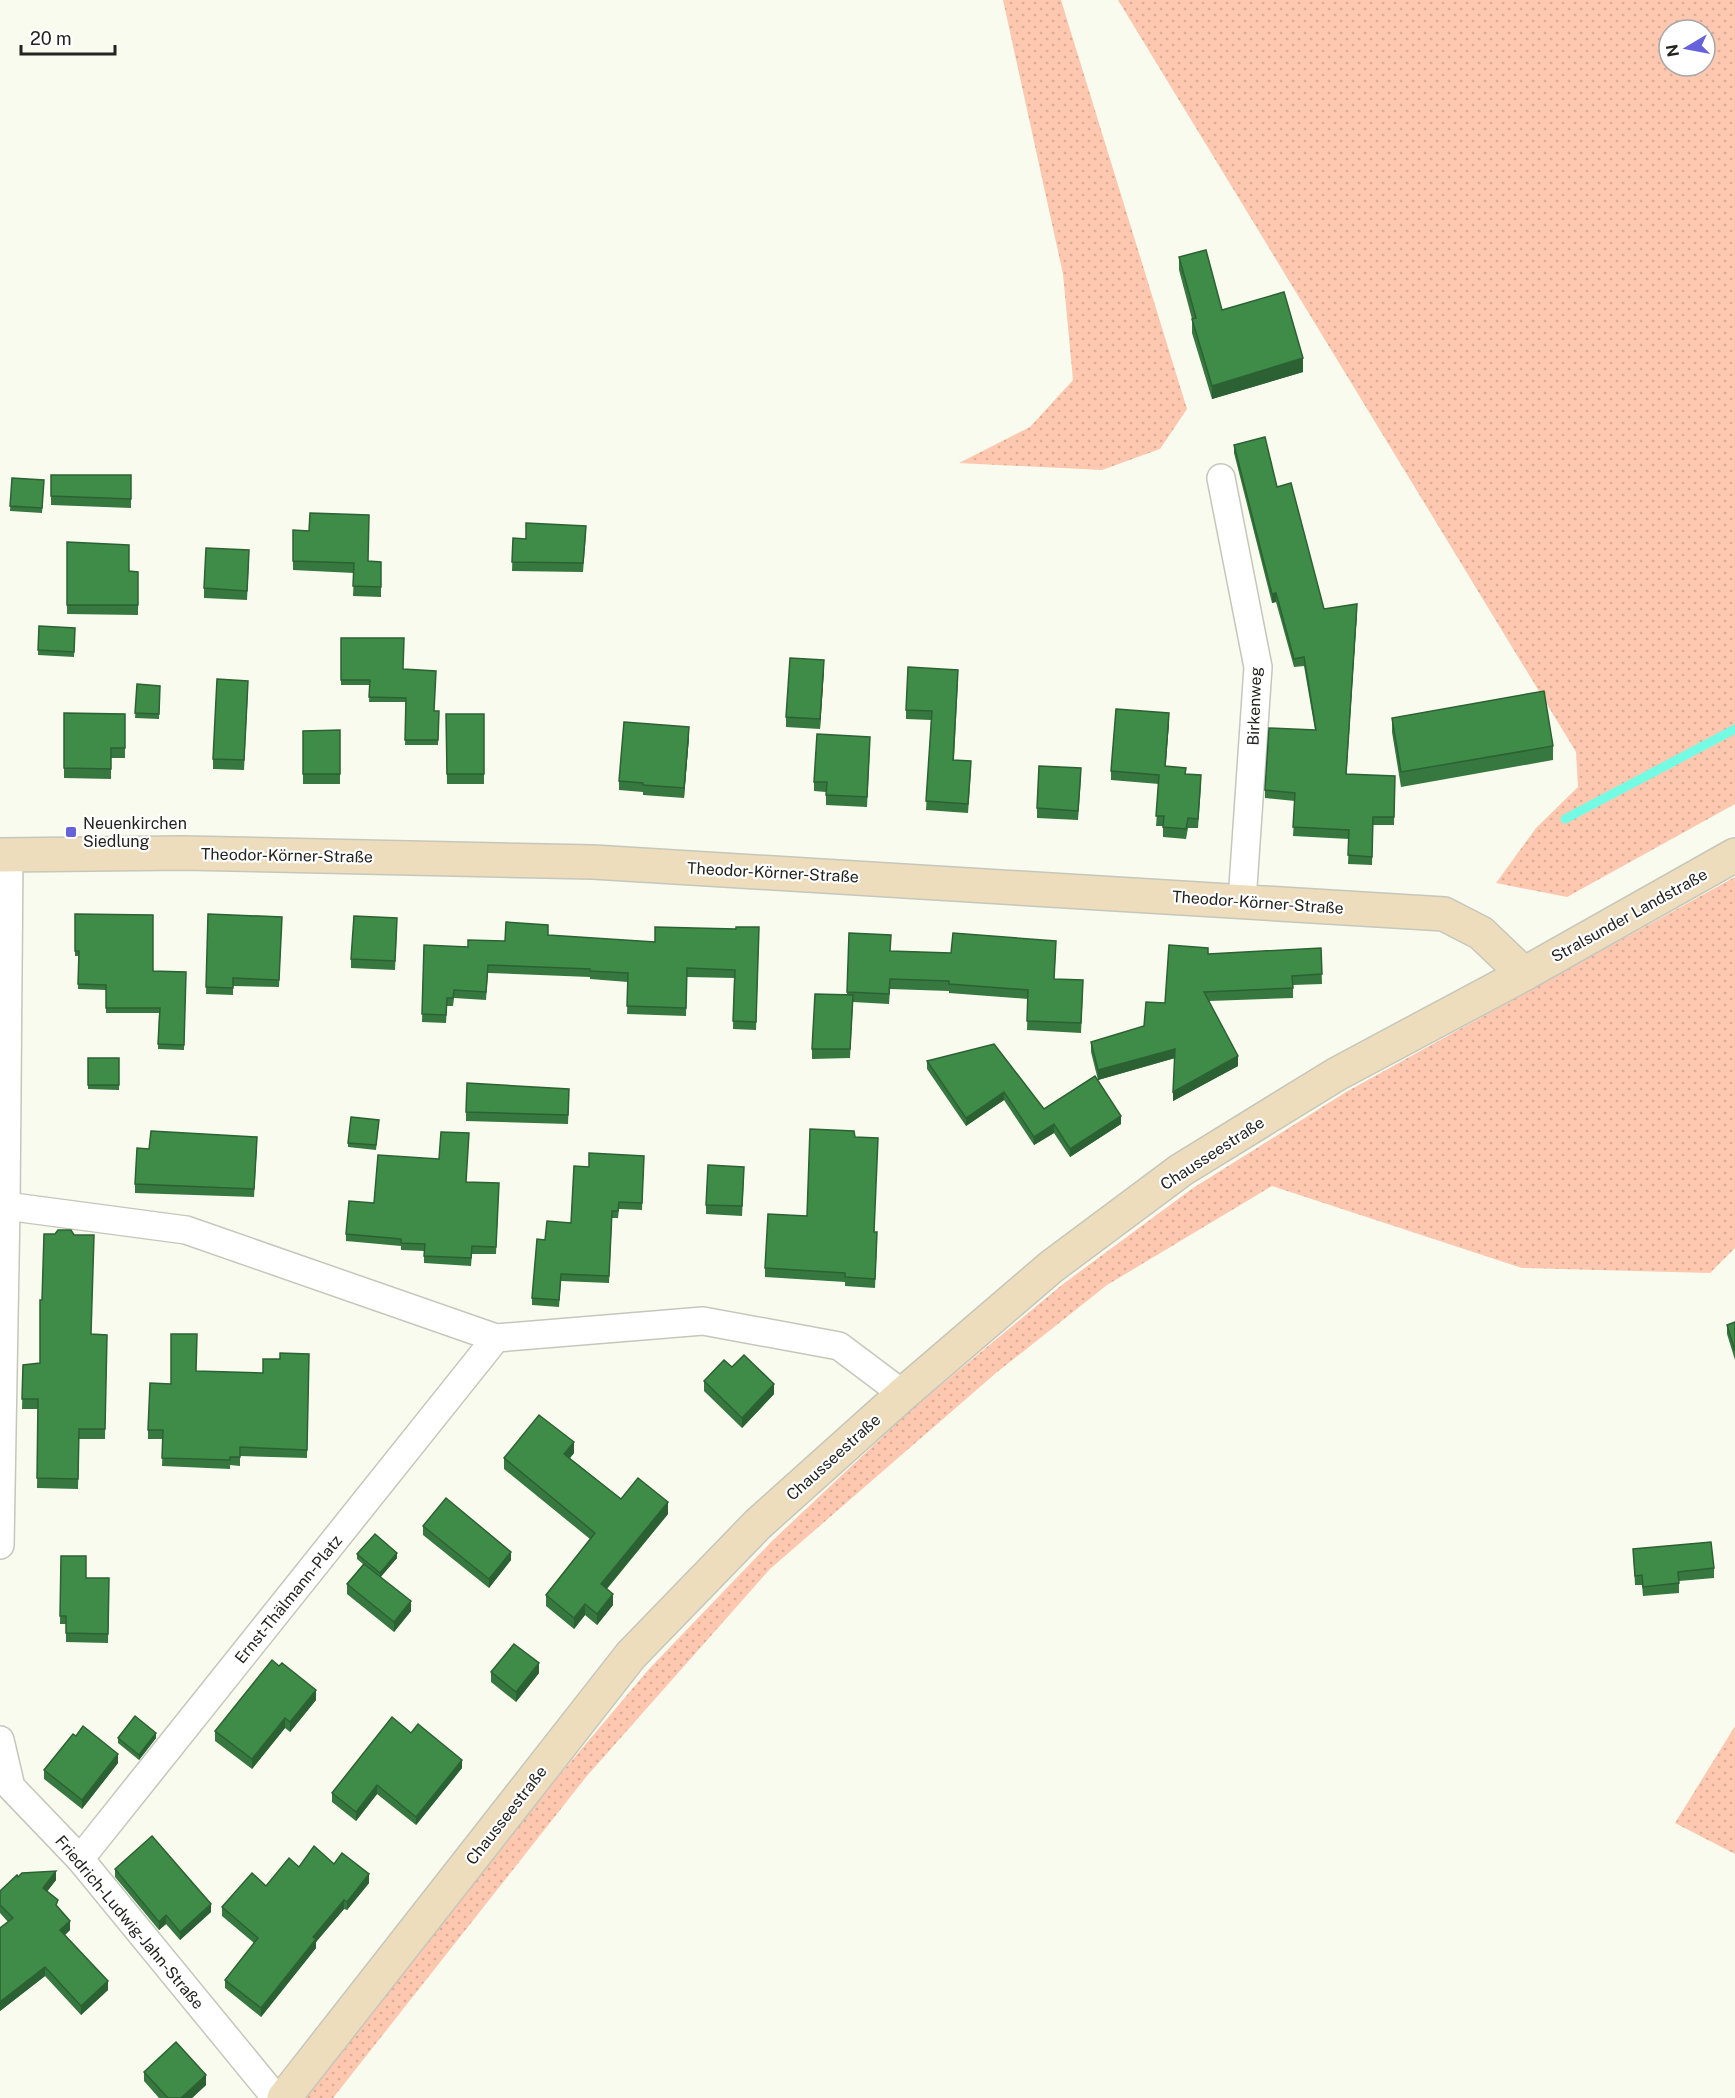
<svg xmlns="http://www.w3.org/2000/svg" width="1735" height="2098" font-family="'Public Sans',sans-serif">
<defs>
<pattern id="grass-dots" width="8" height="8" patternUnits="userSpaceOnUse" patternTransform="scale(1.5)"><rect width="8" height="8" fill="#fdc8af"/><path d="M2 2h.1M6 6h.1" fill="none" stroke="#d9ac96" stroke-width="1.8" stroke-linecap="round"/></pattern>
</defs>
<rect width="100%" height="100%" fill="#f9fbef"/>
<g fill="url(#grass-dots)" fill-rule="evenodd">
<polygon points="1003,0 1061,0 1187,409 1160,449 1102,470 959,463 1030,427 1073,380 1063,274"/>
<path d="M 1118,0 L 1735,0 L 1735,804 L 1567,897 L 1496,883 L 1536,828 L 1578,787 L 1576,752 ZM 1669,30 L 1705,30 L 1705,66 L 1669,66 Z"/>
<polygon points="1735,877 1735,1248 1710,1273 1522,1268 1272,1186 1107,1285 996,1373 770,1569 586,1777 333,2098 301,2098 525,1816 649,1669 772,1541 912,1409 1063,1284 1193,1188 1346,1092"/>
<polygon points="1735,1726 1735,1854 1675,1823"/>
</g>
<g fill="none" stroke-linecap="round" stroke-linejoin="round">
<polyline stroke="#73fce3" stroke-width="9" points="1565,819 1735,729"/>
<defs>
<g id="street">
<polyline points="1221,478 1258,667 1242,901"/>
<polyline points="6,1206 186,1230 496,1338 703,1321 839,1346 903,1394"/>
<polyline points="0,1545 6,1206 9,855"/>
<polyline points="0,1740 11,1787 80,1859 276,2098"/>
<polyline points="80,1859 496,1338"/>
</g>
<g id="secondary">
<polyline points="0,855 184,853 593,862 1444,914 1481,933 1524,974"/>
<polyline points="284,2098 631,1655 758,1524 903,1394 1051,1267 1181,1170 1337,1074 1524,974 1735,855"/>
</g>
</defs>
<use href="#street" stroke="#c5c7bb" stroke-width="30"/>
<use href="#secondary" stroke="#c5c7bb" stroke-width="36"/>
<use href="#street" stroke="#fff" stroke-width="27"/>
<use href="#secondary" stroke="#eeddbc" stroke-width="33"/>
</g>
<g fill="#36783f">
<polygon points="1179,257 1222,310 1303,372 1212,399 1192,333 1192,319 1179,270"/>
<polygon points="1234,445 1277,487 1324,609 1357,612 1346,774 1395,776 1394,825 1373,825 1372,865 1348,864 1349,839 1293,836 1295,801 1265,798 1265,790 1315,730 1304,666 1294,667 1276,602 1272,603 1234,453"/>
<polygon points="51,475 131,475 131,508 51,505"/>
<polygon points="12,478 44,480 42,513 10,511"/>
<polygon points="293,530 368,561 381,562 381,597 353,596 354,573 293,570"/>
<polygon points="586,534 583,572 512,571 513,538 526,539"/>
<polygon points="67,542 129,571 138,572 138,615 67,614"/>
<polygon points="249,560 247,600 204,598 204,588"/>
<polygon points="39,626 75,628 74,657 38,655"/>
<polygon points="341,638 403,669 434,711 439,711 438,745 405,745 406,702 369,702 370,685 341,685"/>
<polygon points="824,669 820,729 786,727 786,717"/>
<polygon points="958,679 954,760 971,770 968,813 926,810 931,720 906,719 906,710"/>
<polygon points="137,684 160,686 159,719 135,718"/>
<polygon points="248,690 244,770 213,769 213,759"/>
<polygon points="64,713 125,714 125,758 111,758 111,779 64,778"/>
<polygon points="446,714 484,714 484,784 447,784"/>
<polygon points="1392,718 1553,746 1553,760 1401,787 1392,732"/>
<polygon points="1169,723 1165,766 1186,774 1201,785 1198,828 1188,828 1186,839 1163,837 1163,826 1156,826 1159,784 1111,780 1111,771"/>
<polygon points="340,730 340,784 303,784 303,731"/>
<polygon points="689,737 684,798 643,795 643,792 619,790 619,781"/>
<polygon points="870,746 867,807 826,805 826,792 814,791 814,782"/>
<polygon points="1081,778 1078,820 1037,818 1037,808"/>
<polygon points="75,914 153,971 186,972 184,1050 158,1049 159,1013 106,1013 106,990 78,989 79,956 75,956"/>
<polygon points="208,914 282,917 279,987 233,986 233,995 206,994"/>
<polygon points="759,927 756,1030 733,1029 734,978 687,977 686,1016 627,1014 628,982 590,979 590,977 488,973 486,1000 454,998 453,1006 447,1006 446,1023 422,1022 424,945 468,947 548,935 655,942 736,929"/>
<polygon points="397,928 395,970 351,968 351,959"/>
<polygon points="849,933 891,951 951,953 1056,951 1054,979 1083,990 1081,1033 1027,1030 1028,999 949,993 949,991 890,989 889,1004 853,1002 850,1058 812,1059 812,1049 847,995"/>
<polygon points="1321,948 1322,984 1293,985 1293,998 1209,1001 1238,1066 1173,1101 1175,1058 1098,1080 1091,1052 1091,1042 1144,1026 1165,1003 1208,954"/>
<polygon points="994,1044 1044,1109 1121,1124 1070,1157 1054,1133 1034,1145 1004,1100 966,1126 927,1069 927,1061"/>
<polygon points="88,1058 119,1058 119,1090 88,1089"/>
<polygon points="569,1098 568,1124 466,1121 466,1112"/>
<polygon points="379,1120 376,1150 348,1147 348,1143"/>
<polygon points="257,1145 254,1197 135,1193 135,1184 149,1149"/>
<polygon points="644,1156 642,1210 619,1209 618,1218 612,1218 609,1283 561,1281 559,1307 532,1305 532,1298 545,1240 571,1223 589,1167"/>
<polygon points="744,1176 742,1216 706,1214 706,1205"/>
<polygon points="467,1182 499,1183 496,1254 472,1254 471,1266 424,1263 424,1251 401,1250 401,1246 346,1241 346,1234 374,1203"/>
<polygon points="874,1232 877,1242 875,1288 845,1286 845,1282 765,1277 765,1268"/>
<polygon points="1735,1322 1735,1360 1727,1334 1727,1325"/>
<polygon points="91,1334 107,1335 105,1439 79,1439 78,1489 37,1488 38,1409 22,1409 23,1365 40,1363"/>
<polygon points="309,1354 307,1458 240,1456 240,1466 230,1465 230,1469 162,1466 163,1439 148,1439 148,1430 171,1384 196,1371 263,1373 280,1359"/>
<polygon points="732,1367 774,1394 742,1428 704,1391 704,1381"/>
<polygon points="574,1453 570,1458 621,1499 668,1514 607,1589 613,1605 597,1625 585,1615 574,1629 546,1606 546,1595 590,1539 504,1469 504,1458"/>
<polygon points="423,1526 511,1560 489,1588 423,1535"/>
<polygon points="1633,1549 1714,1568 1714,1578 1679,1581 1679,1593 1643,1596 1642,1585 1635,1585"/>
<polygon points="357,1554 397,1558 380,1577 411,1611 394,1632 347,1594 347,1584 363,1564 357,1559"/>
<polygon points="61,1556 86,1578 109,1578 108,1643 66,1642 66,1624 60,1624"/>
<polygon points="491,1672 539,1673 516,1702 491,1682"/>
<polygon points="316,1700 290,1732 285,1728 252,1769 215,1741 215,1731"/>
<polygon points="411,1733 462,1768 416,1825 377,1794 356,1821 332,1802 332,1793"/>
<polygon points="118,1738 156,1738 139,1760 118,1743"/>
<polygon points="118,1763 82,1809 44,1779 44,1770"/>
<polygon points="299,1867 369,1883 347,1910 344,1909 316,1942 316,1948 261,2017 225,1988 225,1980 254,1943 222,1916 222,1907 266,1886"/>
<polygon points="115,1869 211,1912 180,1940 166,1924 159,1930 115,1877"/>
<polygon points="18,1877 56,1880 47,1891 70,1930 65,1935 108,1990 81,2015 45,1976 0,2011 0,1928 8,1922 0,1913 0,1891"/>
<polygon points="144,2072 206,2085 192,2098 159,2098 144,2081"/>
</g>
<g fill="#2c6233">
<polygon points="1303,358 1303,372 1212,399 1212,386"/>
<polygon points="1276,593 1276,602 1272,603 1272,594"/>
<polygon points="1357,604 1357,612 1346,782 1346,774"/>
<polygon points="824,660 824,669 820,729 820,719"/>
<polygon points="1169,713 1169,723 1165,776 1165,766"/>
<polygon points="689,727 689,737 684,798 684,788"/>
<polygon points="1175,1049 1175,1058 1098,1080 1098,1070"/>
<polygon points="1238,1056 1238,1066 1173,1101 1173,1092"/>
<polygon points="1004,1092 1004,1100 966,1126 966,1118"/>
<polygon points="1121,1116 1121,1124 1070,1157 1070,1149"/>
<polygon points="1054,1124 1054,1133 1034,1145 1034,1137"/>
<polygon points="774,1384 774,1394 742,1428 742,1418"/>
<polygon points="574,1442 574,1453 564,1465 564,1454"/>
<polygon points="668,1502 668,1514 601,1595 601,1584"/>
<polygon points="511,1552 511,1560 489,1588 489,1579"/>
<polygon points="397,1553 397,1558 380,1578 380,1573"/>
<polygon points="613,1594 613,1605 597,1625 597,1614"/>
<polygon points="411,1601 411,1611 394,1632 394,1622"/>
<polygon points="585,1604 585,1615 574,1629 574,1618"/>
<polygon points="539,1663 539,1673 516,1702 516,1692"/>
<polygon points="316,1690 316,1700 290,1732 290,1722"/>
<polygon points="285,1718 285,1728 252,1769 252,1759"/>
<polygon points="156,1733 156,1738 139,1760 139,1755"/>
<polygon points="118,1754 118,1763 82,1809 82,1800"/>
<polygon points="462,1760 462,1768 416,1825 416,1817"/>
<polygon points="377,1785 377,1794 356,1821 356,1812"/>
<polygon points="56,1871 56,1880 43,1897 43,1888"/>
<polygon points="369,1874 369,1883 347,1910 347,1902"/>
<polygon points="344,1900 344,1909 316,1942 316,1948 261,2017 261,2008 313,1937"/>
<polygon points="211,1904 211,1912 180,1940 180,1932"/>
<polygon points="166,1915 166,1924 159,1930 159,1922"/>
<polygon points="70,1921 70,1930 60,1939 60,1930"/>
<polygon points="45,1967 45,1976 0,2011 0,2002"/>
<polygon points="108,1981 108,1990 81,2015 81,2006"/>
<polygon points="206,2075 206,2085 192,2098 181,2098"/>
</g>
<g fill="#3f8c49" stroke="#2c6233" stroke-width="1.5">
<polygon points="1206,250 1222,310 1284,292 1303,358 1212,386 1192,319 1196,318 1179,257"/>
<polygon points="1265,437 1277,487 1291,483 1324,609 1357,604 1346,774 1395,776 1394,817 1373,817 1372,857 1348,855 1349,830 1293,827 1295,793 1265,790 1269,728 1316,730 1304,657 1294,659 1276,593 1272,594 1234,445"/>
<polygon points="51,475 131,475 131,499 51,496"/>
<polygon points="12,478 44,480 42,508 10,506"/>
<polygon points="310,513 369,515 368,561 381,562 381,587 353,586 354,563 293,561 293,530 309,531"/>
<polygon points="526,523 586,526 583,563 512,562 513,538 526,539"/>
<polygon points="67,542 129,545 129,571 138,572 138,605 67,605"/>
<polygon points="206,548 249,550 247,591 204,588"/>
<polygon points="39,626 75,628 74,652 38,650"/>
<polygon points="341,638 404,638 403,669 436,671 434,711 439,711 438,740 405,740 406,698 369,697 370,680 341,680"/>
<polygon points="790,658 824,660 820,719 786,717"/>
<polygon points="908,667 958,670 953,760 971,761 968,804 926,801 932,711 906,710"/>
<polygon points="217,679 248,681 244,760 213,759"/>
<polygon points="137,684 160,686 159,714 135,713"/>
<polygon points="1544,691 1553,746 1401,772 1392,718"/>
<polygon points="1116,709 1169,713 1165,766 1186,768 1185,774 1201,775 1198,819 1188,818 1186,829 1163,827 1164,816 1156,816 1159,775 1111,771"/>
<polygon points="64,713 125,714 125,748 111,748 111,769 64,768"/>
<polygon points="446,714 484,714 484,774 447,774"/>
<polygon points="624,722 689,727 684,788 643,785 643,783 619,781"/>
<polygon points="340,730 340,774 303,774 303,731"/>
<polygon points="817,734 870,737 867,797 826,795 827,782 814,782"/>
<polygon points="1039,766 1081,768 1078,811 1037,808"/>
<polygon points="75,914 153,915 153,971 186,972 184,1045 158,1044 160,1008 106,1008 106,985 78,984 79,951 75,951"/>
<polygon points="208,914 282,917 279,980 233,978 233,988 206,987"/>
<polygon points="354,916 397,918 395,961 351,959"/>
<polygon points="506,922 548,925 548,935 655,942 655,927 736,929 736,927 759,927 756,1022 733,1021 735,970 687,968 686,1008 627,1006 628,973 590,971 590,969 488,965 486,992 454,990 453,998 447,998 446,1015 422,1014 424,945 468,947 468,940 505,941"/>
<polygon points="849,933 891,935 890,951 951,953 953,933 1056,941 1054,979 1083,980 1081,1023 1027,1021 1028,990 949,984 949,981 890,979 889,994 847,992"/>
<polygon points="1169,945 1208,948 1208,954 1321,948 1322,974 1292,976 1293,988 1204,992 1238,1056 1173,1092 1175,1049 1098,1070 1091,1042 1144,1026 1146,1002 1165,1003"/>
<polygon points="815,994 853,995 850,1049 812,1049"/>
<polygon points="994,1044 1044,1109 1095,1076 1121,1116 1070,1149 1054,1124 1034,1137 1004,1092 966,1118 927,1061"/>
<rect x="88" y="1058" width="31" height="27"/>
<polygon points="467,1083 569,1089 568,1115 466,1112"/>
<polygon points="351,1117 379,1120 376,1145 348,1143"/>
<polygon points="810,1129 854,1131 855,1137 878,1138 874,1232 877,1232 875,1279 845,1277 845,1273 765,1268 768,1214 807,1216"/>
<polygon points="151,1131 257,1137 254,1189 135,1184 137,1148 149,1149"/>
<polygon points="441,1132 469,1133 466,1182 499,1183 496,1247 472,1246 471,1258 424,1256 425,1244 401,1243 401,1239 346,1234 349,1201 374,1203 378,1155 439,1159"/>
<polygon points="589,1153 644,1156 642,1203 619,1202 618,1211 612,1211 609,1276 561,1274 559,1300 532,1298 537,1239 545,1240 547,1221 571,1223 574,1166 589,1167"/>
<polygon points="708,1165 744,1167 742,1206 706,1205"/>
<polygon points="58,1230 71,1230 74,1235 94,1235 91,1334 107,1335 105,1429 79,1429 78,1479 37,1478 38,1399 22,1399 23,1365 40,1363 40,1300 42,1300 44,1234 55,1234"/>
<polygon points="1735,1322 1735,1351 1727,1325"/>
<polygon points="171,1334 197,1334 196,1371 263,1373 263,1359 280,1359 280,1353 309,1354 307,1450 240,1447 240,1457 230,1457 230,1460 162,1458 163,1430 148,1430 150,1383 171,1384"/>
<polygon points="744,1355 774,1384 742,1418 704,1381 724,1360 732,1367"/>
<polygon points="539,1415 574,1442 564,1454 621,1499 638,1478 668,1502 601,1584 613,1594 597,1614 585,1604 574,1618 546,1595 595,1533 504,1458"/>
<polygon points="446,1498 511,1552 489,1579 423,1526"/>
<polygon points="375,1534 397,1553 380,1573 357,1554"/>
<polygon points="1711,1542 1714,1568 1678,1572 1679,1583 1643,1587 1642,1575 1635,1576 1633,1549"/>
<polygon points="61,1556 86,1556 86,1578 109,1578 108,1634 66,1633 66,1616 60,1616"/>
<polygon points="364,1564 411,1601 394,1622 347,1584"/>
<polygon points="514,1644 539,1663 516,1692 491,1672"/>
<polygon points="272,1660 279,1666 282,1663 316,1690 290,1722 285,1718 252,1759 215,1731"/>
<polygon points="135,1716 156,1733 139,1755 118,1738"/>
<polygon points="392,1717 411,1733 418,1724 462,1760 416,1817 377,1785 356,1812 332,1793"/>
<polygon points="83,1726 118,1754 82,1800 44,1770 73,1734 76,1736"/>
<polygon points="152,1836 211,1904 180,1932 166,1915 159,1922 115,1869"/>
<polygon points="314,1846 334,1864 342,1853 369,1874 347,1902 344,1900 313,1937 316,1939 261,2008 225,1980 258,1938 222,1907 252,1873 266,1886 289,1858 299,1867"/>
<polygon points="56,1871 43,1888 58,1900 56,1905 70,1921 60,1930 108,1981 81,2006 45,1967 0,2002 0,1928 13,1918 0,1905 0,1891 17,1875 18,1877 22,1873"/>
<polygon points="176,2042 206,2075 181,2098 168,2098 144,2072"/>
</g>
<rect fill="#6562db" stroke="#fff" stroke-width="2" x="65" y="826" width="12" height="12" rx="3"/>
<g text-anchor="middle" stroke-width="4.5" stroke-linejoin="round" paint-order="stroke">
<g font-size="16" fill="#23241f" stroke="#fff">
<text transform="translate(1254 706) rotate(-88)" y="6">Birkenweg</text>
<text transform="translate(287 855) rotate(1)" y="6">Theodor-Körner-Straße</text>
<text transform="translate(773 872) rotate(3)" y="6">Theodor-Körner-Straße</text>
<text transform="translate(1258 902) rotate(4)" y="6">Theodor-Körner-Straße</text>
<text transform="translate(1629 915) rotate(-29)" y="6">Stralsunder Landstraße</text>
<text transform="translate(1212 1153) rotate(-33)" y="6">Chausseestraße</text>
<text transform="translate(833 1457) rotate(-42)" y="6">Chausseestraße</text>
<text transform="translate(288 1599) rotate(-51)" y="6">Ernst-Thälmann-Platz</text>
<text transform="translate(506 1815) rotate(-52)" y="6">Chausseestraße</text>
<text transform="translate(130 1922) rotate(50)" y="6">Friedrich-Ludwig-Jahn-Straße</text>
</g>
<g font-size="16" fill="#23241f" stroke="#fff" text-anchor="start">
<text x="83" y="829">Neuenkirchen<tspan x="83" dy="18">Siedlung</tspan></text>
</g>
</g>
<g transform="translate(1687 48) rotate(260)"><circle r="28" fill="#ffffff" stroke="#a7a7a5" stroke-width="1.5"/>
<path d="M0-4.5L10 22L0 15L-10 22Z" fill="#6562db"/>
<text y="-9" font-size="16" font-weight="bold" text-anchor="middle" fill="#23241f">N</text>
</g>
<path d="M21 45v9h94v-9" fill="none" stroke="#23241f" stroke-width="3"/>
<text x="30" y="45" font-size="18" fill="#23241f" stroke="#ffffff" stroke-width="4.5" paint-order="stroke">20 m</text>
</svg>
